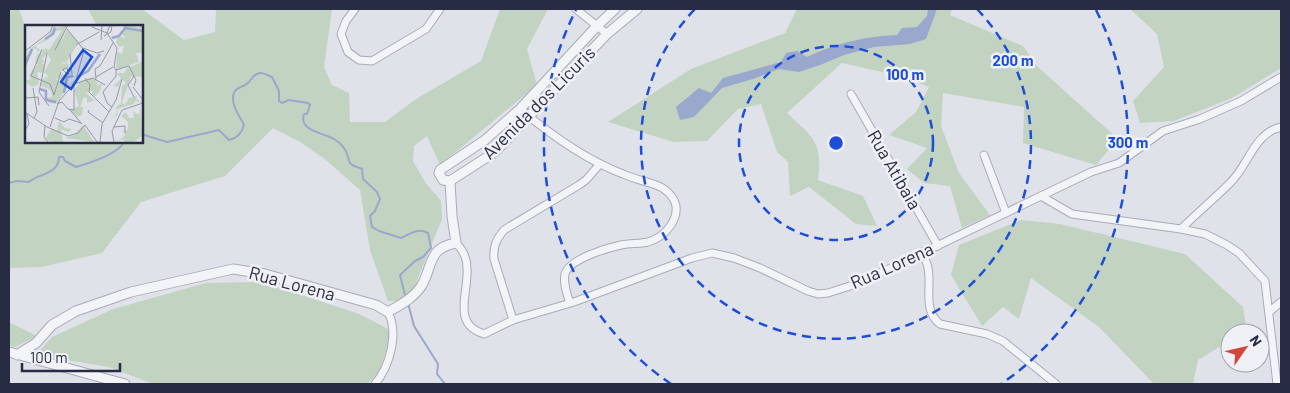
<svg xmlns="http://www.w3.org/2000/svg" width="1290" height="393" font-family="Barlow,sans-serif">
<rect width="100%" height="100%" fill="#e0e2ea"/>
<g fill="#c2d4c1">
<polygon points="9,9 19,9 26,29 26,141 141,141 141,26 97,26 88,9 142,9 184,40 215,32 216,9 332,9 324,67 332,85 349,93 350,122 385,122 416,99 481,61 500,9 548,9 527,49 537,85 440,165 427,136 414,146 413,161 425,182 441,201 442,219 418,278 410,301 388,301 370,250 360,190 326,160 300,142 273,128 225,176 141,202 102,253 42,267 9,268"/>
<path d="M 797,9 L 952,9 L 950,15 L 1023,46 L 1038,67 L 1118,139 L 1096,165 L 1023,143 L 1024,107 L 943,93 L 941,126 L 959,173 L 990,215 L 962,228 L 950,186 L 924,183 L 907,169 L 927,148 L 889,135 L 916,112 L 929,87 L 900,76 L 842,63 L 787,113 C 813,137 823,142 818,180 L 863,196 L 877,226 L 856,224 L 809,187 L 790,196 L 788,162 L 777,152 L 761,104 L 738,109 L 707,141 L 674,142 L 608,122 L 691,69 L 785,33 Z"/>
<polygon points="1130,9 1281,9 1281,68 1232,98 1174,121 1140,123 1133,101 1164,67 1157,34"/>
<polygon points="1021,220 1060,224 1185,254 1243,307 1247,333 1230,333 1230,347 1226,343 1198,360 1193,384 1154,384 1099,327 1031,278 1019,319 1003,307 982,326 951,275 959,245"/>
<polygon points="262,282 359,314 392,331 380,371 367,384 153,384 109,367 36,355 52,337 113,309 206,283"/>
<polygon points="9,322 37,336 15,347 9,346"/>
</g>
<path fill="#99a8cc" d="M 928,9 L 937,9 L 926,39 L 910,44 L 874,47 L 844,55 L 820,65 L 799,72 L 779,69 L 753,79 L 722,88 L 694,117 L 680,120 L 676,107 L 699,88 L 711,93 L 723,78 L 781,62 L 786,53 L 797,51 L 807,57 C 837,43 865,36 897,35 L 902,28 L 917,27 L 927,16 Z"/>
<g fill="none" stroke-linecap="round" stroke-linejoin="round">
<g stroke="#99a8cc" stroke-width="2">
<path d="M 141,134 L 167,142 L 219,130 L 229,140 C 238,138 242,133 244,125 C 240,116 233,109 233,99 C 233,86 241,89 248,83 C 252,79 254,73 261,73 C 264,73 269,76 272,77 L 279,91 L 279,101 L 282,103 L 289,100 L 308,103 L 310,105 L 307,114 L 304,114 C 298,131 324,133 334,139 C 341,143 346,149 348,157 C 350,162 348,161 351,164 C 354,167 358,167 362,169 L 363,179 L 377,192 L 380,199 L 375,211 L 370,216 L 372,227 L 379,231 L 401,238 C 411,234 417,227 428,233 L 431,248 L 423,257 L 415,261 L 400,275 L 405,295"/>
<path d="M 9,183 L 17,181 L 29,182 C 40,173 59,174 59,157 L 63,157 L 65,161 L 76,167 C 90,163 118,154 125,141"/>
<polyline points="408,303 414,326 438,364 437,374 445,384"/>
</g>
<defs>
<g id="minor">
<polyline points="355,9 346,21 341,34 348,52 359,60 372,61 426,29 440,9"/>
<polyline points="576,9 607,34"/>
<polyline points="851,94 938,246"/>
<path d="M 520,109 C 551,135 586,160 623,174 C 634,179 645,181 656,185 C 665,188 674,196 676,206 C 678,222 663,238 648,242 C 639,244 630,243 621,245 C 607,248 569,259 565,274 C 563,284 567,294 570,303"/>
<polyline points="984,155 1006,213"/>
<polyline points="1041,196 1072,214 1181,229 1205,234 1227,245 1239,253 1265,281 1277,384"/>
<path d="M 1181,229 C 1197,213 1214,199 1230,183 C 1248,166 1254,133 1281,127"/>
<path d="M 456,243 C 463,250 467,258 467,268 C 469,293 451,324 484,334 L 513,320 L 574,302 L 692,258 L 712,253 L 734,258 L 760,268 L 808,291 L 818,294 L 828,293 L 850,286 L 891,268 L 1091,172 L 1119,163 L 1163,131 L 1200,119 L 1241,101 L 1281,77"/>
<path d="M 922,252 C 924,257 927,262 928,268 C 932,287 922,310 940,324 L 987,334 L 1003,341 L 1056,384"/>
<polyline points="1269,312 1281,302"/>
<path d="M 513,320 L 494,259 C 493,246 496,240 504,230 L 579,185 L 586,180 L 600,164"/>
<path d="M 375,384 C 390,366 399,333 388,312"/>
</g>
<g id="tertiary">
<polyline points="615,9 597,26 520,109 485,140 440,170 439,173 443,180 450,181 495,152 607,34 637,9"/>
<polyline points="9,352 125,384"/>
<path d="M 17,355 L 36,343 L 52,325 L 76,311 L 131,292 L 233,269 L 265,274 L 376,305 L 388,312 C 400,305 414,298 422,285 C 433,265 428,248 456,243 L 452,216 L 450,181"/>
</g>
</defs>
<use href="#minor" stroke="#a9abb8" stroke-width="9"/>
<use href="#tertiary" stroke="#a9abb8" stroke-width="11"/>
<use href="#minor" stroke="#f3f4f8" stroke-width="7"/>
<use href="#tertiary" stroke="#f3f4f8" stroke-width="9"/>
</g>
<g fill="none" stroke="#1d4ed8" stroke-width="2.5" stroke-dasharray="9 6">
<circle cx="836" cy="143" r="97"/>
<path d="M977 9A195 195 0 1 1 695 9"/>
<path d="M671 384A292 292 0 0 1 576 10M1096 10A292 292 0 0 1 1001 384"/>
</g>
<g text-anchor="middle" stroke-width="5" stroke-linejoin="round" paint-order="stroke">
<g font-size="18" fill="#282c42" stroke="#f0f1f7">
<text transform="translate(539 103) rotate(-45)" y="6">Avenida dos Licuris</text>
<text transform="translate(894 170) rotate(60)" y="6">Rua Atibaia</text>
<text transform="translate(892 266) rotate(-24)" y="6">Rua Lorena</text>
<text transform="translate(292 284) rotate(15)" y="6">Rua Lorena</text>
</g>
</g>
<g transform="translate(25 25)">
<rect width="118" height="118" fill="#e0e2ea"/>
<path d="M 29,0 L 32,3 L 42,0 L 36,17 L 42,5 L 54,17 L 41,38 L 36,37 L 38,39 L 43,38 L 45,43 L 37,44 L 34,54 L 31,53 L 34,58 L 40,57 L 35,54 L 36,49 L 45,50 L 45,44 L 50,52 L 44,53 L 42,62 L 51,53 L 53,57 L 42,63 L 31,79 L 24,78 L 21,73 L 27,72 L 26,65 L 16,61 L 17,54 L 22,55 L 18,53 L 24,52 L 19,47 L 26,35 L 22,28 L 17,34 L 21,38 L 16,37 L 20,41 L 18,48 L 12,47 L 14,59 L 7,62 L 0,56 L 6,54 L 4,50 L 13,39 L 10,38 L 12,30 L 21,23 L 24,25 L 37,5 L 28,7 L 24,14 L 10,21 L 15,25 L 11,28 L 13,25 L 9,23 L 0,42 L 1,32 L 6,23 L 24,11 ZM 99,0 L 110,0 L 116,6 L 112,0 L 117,0 L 117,28 L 111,28 L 114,37 L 91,45 L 92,27 L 97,29 L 99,20 L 94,22 L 91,17 L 93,11 L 101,13 L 97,9 ZM 117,37 L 117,52 L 106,51 L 97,78 L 100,80 L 104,73 L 112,71 L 111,74 L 117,77 L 110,76 L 109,79 L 92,84 L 93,89 L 86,94 L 92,88 L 91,82 L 96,78 L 97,61 L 101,58 L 97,54 L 93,62 L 88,61 L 96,54 L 92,48 L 99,48 L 102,43 ZM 67,53 L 72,56 L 72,60 L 77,59 L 75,66 L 69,72 L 66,65 L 61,68 L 69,75 L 74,74 L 62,78 L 62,73 L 59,72 L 55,82 L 58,82 L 57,90 L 52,92 L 45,85 L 54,81 L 49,66 L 55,56 ZM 115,80 L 117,111 L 109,117 L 99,117 L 98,114 L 90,117 L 100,111 L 98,104 L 100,107 L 103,104 L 103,97 L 96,91 L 101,87 L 104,93 L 109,93 L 108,86 L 114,90 ZM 34,96 L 40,103 L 47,104 L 43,107 L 36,104 L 38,117 L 27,117 L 29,113 L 26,117 L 22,114 L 18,117 L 27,103 L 32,106 ZM 58,100 L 69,117 L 40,113 L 49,110 Z" fill="#c2d4c1"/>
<path fill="none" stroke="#99a8cc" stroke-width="2.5" d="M 87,13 L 94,11 L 100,3 L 118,6M 20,14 L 28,9 L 30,3M 0,40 L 7,24M 51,53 L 63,46 L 75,29M 15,64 L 21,66 L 21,75 L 31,77M 39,68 L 42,52 L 48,51"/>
<path fill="none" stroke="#9699a7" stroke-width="1" d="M 85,0 L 82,8 L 92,23 L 89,42 L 91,45 L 104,41 L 111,55 L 109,61M 67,2 L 82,8M 42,4 L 59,25 L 52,51M 79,11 L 86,7 L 87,0M 76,15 L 77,0M 51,20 L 74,7M 58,23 L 72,28 L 79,26M 17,24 L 6,51 L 25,59 L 29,70 L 36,47M 30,25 L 43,0M 0,26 L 25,7 L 28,0M 22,28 L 14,67 L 24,81M 45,29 L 47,49M 37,44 L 42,49 L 44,49 L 42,43 L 37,45M 109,51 L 103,60 L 109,72M 71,52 L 88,42M 60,53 L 65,60 L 64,67M 71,54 L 70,44 L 75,41 L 88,18M 108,62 L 118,75M 8,63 L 12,87 L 9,93M 64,67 L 84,87M 0,69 L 1,73 L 13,72 L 14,80M 32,79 L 37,77 L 43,84 L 49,85 L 49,60M 87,82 L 82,78 L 78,67 L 91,51 L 91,45M 45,85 L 57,99M 64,85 L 63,87 L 78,98M 0,87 L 22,102 L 43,111 L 53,108 L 60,100 L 72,117M 30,93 L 39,97 L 44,94 L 56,98M 20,100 L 19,112 L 23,117M 25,102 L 34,76 L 49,59 L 68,53 L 80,60M 89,102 L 100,101 L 100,108M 0,105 L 4,99 L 2,89M 75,117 L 77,99 L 91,75 L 97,54M 89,117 L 87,106 L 97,85 L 118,78"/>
<path fill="#1d4ed8" fill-opacity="0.15" stroke="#1d4ed8" stroke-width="2.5" d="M 58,25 L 67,32 L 46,64 L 36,57 Z"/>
<rect width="118" height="118" fill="none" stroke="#282c42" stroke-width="2.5"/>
</g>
<circle cx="836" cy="143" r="8" fill="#1d4ed8" stroke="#f0f1f7" stroke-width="2.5"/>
<g font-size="15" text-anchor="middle" font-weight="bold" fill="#1d4ed8" stroke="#f0f1f7" stroke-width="5" stroke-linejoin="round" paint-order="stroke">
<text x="1013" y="66">200 m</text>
<text x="905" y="80">100 m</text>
<text x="1128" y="148">300 m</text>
</g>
<rect width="1290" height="393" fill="none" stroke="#282c42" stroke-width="20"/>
<g transform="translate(1245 348) rotate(56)"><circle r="24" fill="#f0f1f7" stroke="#a0a2af"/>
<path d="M0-4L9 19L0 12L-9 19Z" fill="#d6443e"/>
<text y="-8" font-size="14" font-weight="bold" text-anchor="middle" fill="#282c42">N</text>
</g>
<path d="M22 363v8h98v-8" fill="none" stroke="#282c42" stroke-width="2.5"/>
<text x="30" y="363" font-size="15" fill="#282c42" stroke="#f0f1f7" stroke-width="4" paint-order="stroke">100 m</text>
</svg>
